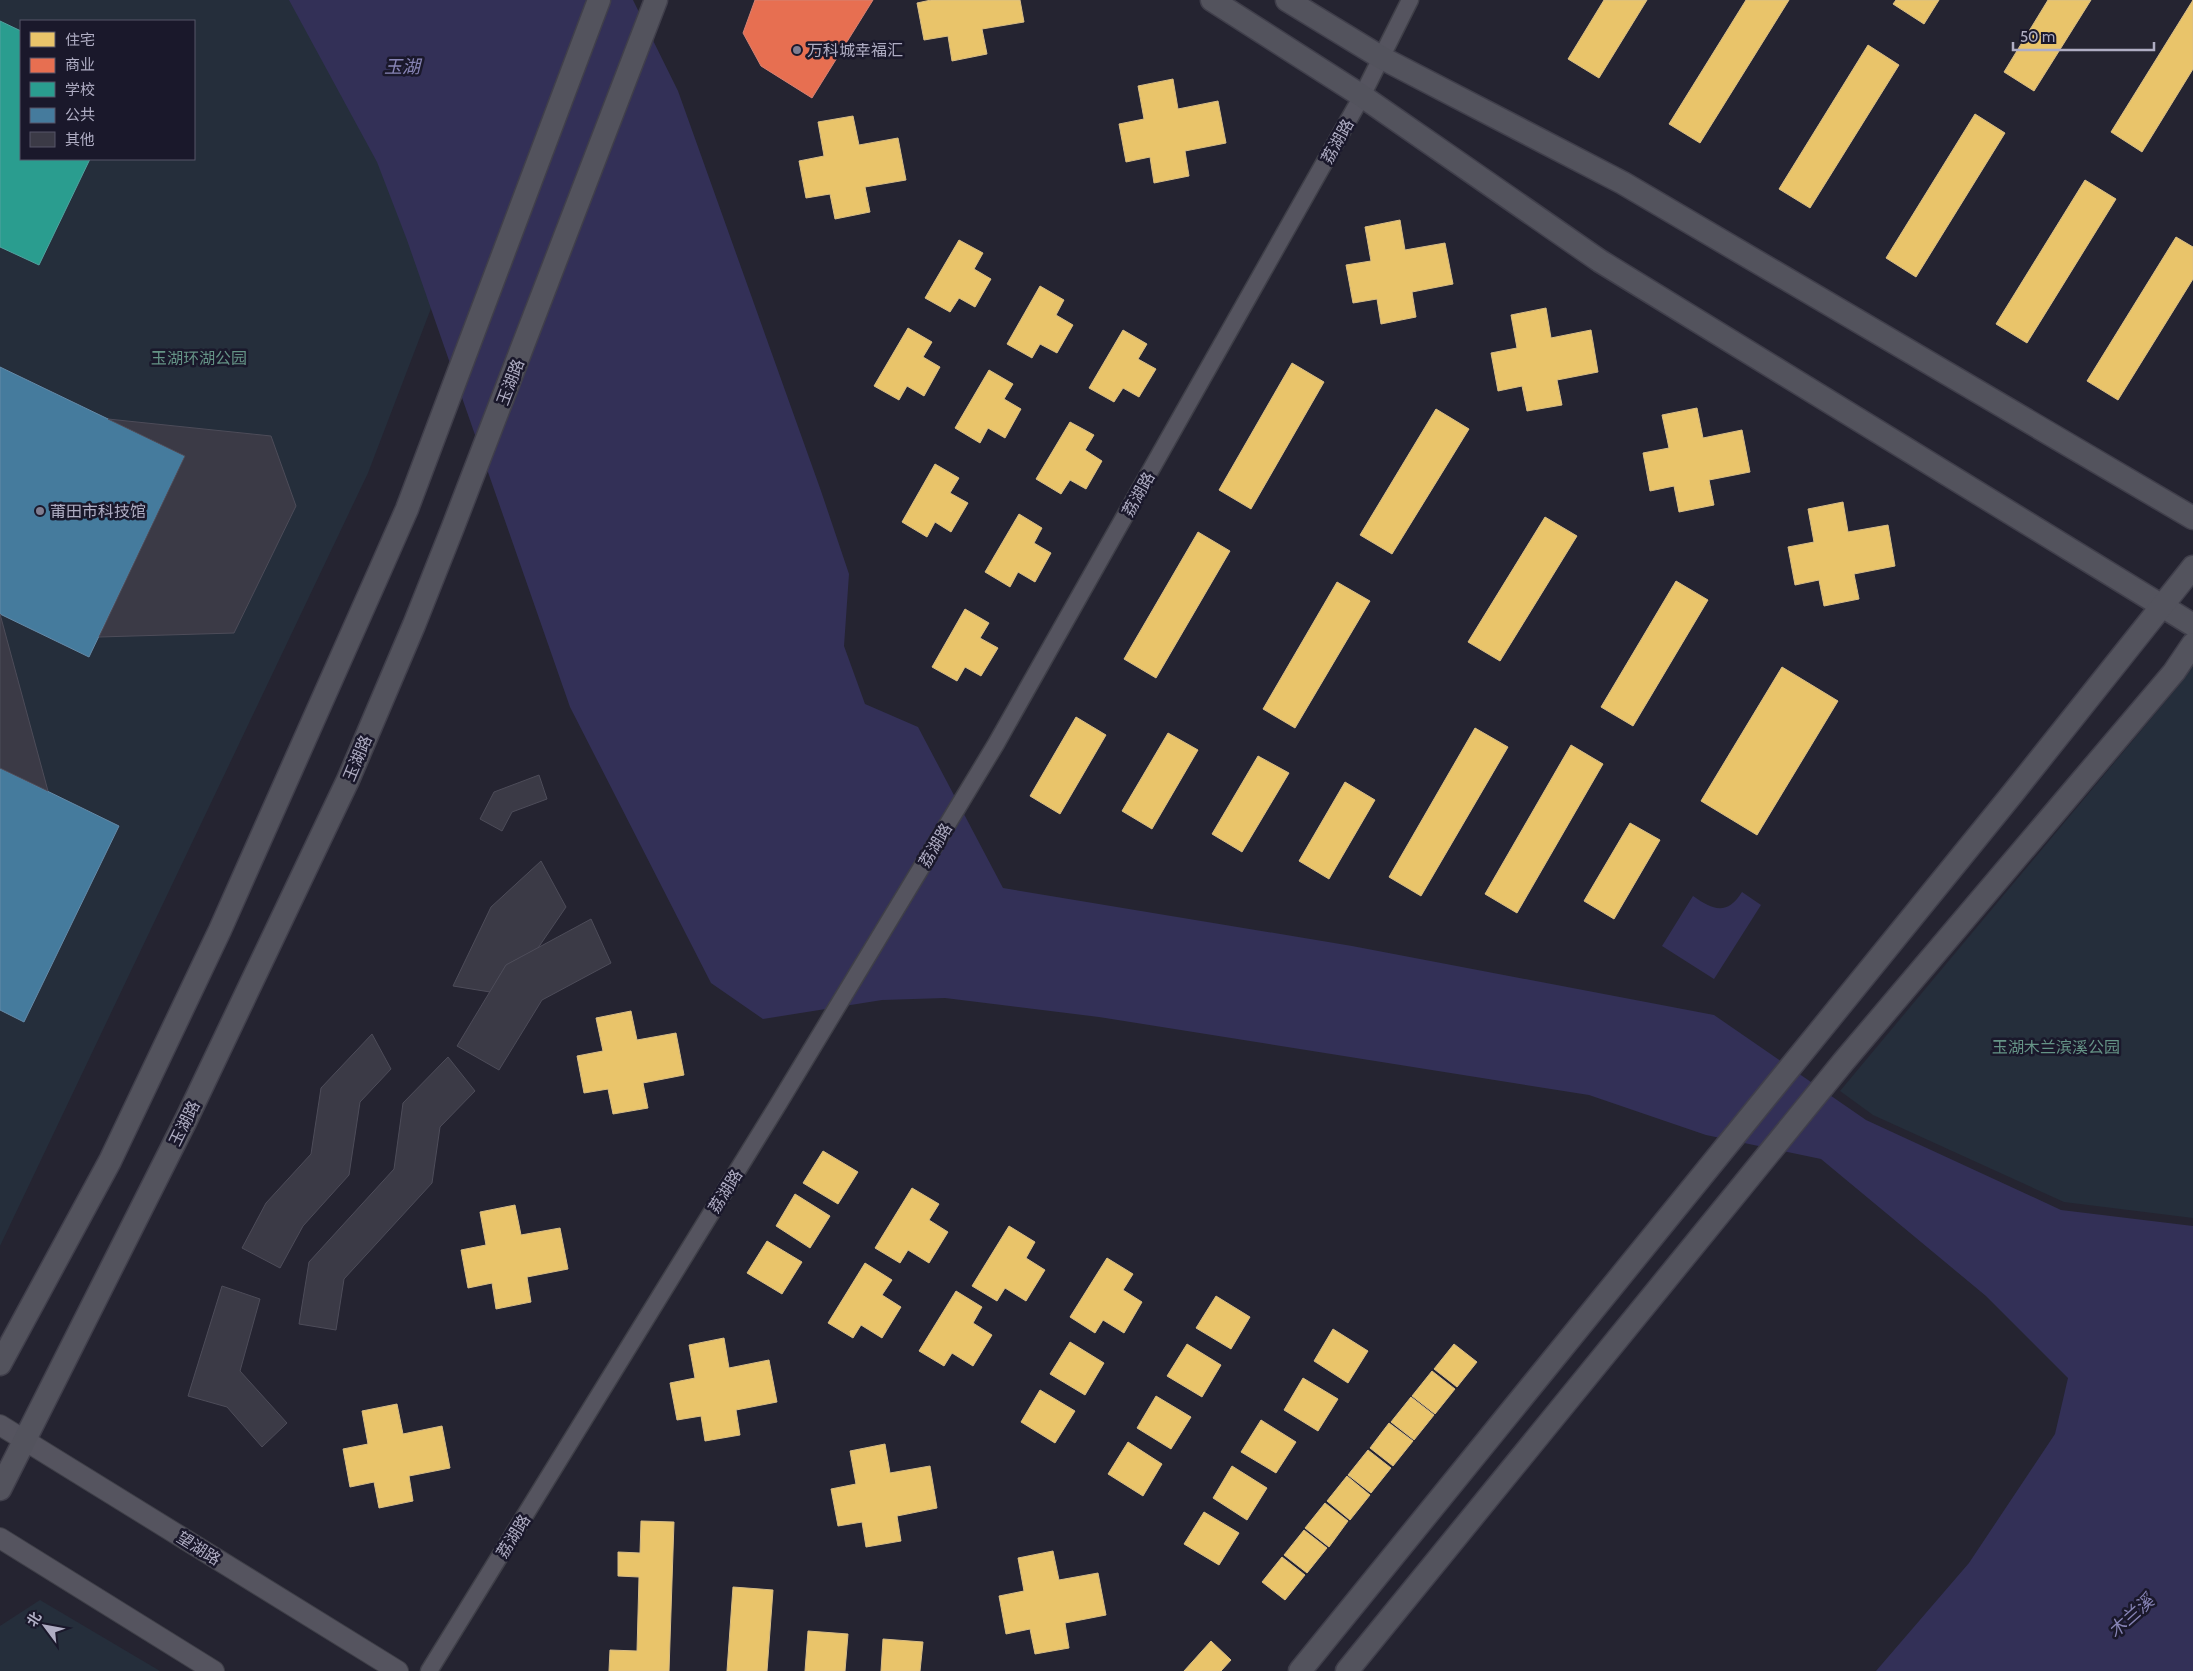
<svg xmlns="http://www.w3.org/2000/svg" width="2193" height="1671" font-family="Cabin,'Noto Sans SC',sans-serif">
<rect width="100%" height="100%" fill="#252431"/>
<g fill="#252e3b" fill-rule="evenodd">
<path d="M 0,0 L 549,0 L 368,473 L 0,1246 ZM 21,21 L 194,21 L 194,159 L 21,159 Z"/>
<polygon points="2193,665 2193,1218 2064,1202 1873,1115 1840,1091 2180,684"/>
<polygon points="40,1600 160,1671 0,1671 0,1626"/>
</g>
<g fill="#333057">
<polygon points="289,0 633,0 678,91 821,491 849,574 844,646 865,704 918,727 1003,888 1352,946 1714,1015 1866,1120 2061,1210 2193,1226 2193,1671 1876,1671 1969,1563 2055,1434 2068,1378 1986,1296 1821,1159 1706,1135 1589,1095 1099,1017 945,998 882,1000 763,1019 711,983 570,707 407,240 377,162"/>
<path d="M 1742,892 L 1761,905 L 1714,979 L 1662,946 L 1693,896 C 1713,910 1727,916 1742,892 Z"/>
</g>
<g fill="#e9c46a" stroke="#d8bd85">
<polygon points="931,0 1020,0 1024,22 982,29 987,54 952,61 948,36 924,40 917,3"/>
<polygon points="1604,0 1647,0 1599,78 1568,59"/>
<polygon points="1746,0 1789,0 1700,143 1669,124"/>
<polygon points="1896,0 1939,0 1924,24 1893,4"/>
<polygon points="2048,0 2091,0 2034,91 2004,72"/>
<polygon points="2193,0 2193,69 2142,152 2111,132"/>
<polygon points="1868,45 1899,65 1810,208 1779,189"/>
<polygon points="1173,79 1178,109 1218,101 1226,143 1185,151 1189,176 1154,183 1150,157 1126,162 1119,124 1144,119 1138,86"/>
<polygon points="1975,114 2005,133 1916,277 1886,258"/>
<polygon points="853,116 859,145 898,138 906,180 865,187 870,212 835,219 830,194 806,198 799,161 824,156 818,122"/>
<polygon points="2085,180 2116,199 2027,343 1996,324"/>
<polygon points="1400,220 1405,250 1445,243 1453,284 1412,292 1416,317 1381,324 1377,299 1353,303 1346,265 1371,261 1365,227"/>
<polygon points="2176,237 2193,247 2193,279 2118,400 2087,381"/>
<polygon points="959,240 983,253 974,269 991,279 975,307 959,298 950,312 925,298"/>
<polygon points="1040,286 1064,300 1056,315 1073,325 1057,353 1040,344 1032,358 1007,344"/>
<polygon points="1546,308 1551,338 1591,330 1598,372 1557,380 1562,405 1527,411 1522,386 1498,391 1491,353 1517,348 1511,315"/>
<polygon points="908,328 932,342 923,357 940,367 924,396 907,386 899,400 874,386"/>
<polygon points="1123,330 1147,344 1138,359 1156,369 1139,397 1123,388 1114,402 1089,388"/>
<polygon points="1292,363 1324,382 1251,509 1219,490"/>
<polygon points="989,370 1013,384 1004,399 1021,409 1005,438 988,428 980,443 955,428"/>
<polygon points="1697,408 1703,438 1742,430 1750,472 1709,480 1714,505 1679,512 1674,486 1650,491 1643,453 1669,448 1662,415"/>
<polygon points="1436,409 1469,429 1392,554 1360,535"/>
<polygon points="1070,422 1094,435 1085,450 1102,461 1086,489 1070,480 1061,494 1036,479"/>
<polygon points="935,464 959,478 950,493 968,503 951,532 935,522 927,537 902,522"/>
<polygon points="1843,502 1848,532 1888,525 1895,566 1854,574 1859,599 1824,606 1819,580 1795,585 1788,547 1814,542 1808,509"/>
<polygon points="1019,514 1042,528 1034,543 1051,553 1035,582 1018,572 1010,587 985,572"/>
<polygon points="1545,517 1577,536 1500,661 1468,642"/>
<polygon points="1198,532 1230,551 1156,678 1124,659"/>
<polygon points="1676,581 1708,600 1633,726 1601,707"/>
<polygon points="1337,582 1370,601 1295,728 1263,709"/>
<polygon points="965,609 989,623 980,638 998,648 981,676 965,667 957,681 932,667"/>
<polygon points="1782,667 1838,701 1757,835 1701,801"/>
<polygon points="1076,717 1106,735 1060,814 1030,796"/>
<polygon points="1475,728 1508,747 1421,896 1389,877"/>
<polygon points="1168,733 1198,750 1152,829 1122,811"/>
<polygon points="1571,745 1603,764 1517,913 1485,894"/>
<polygon points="1258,756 1289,773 1242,852 1212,834"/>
<polygon points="1345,782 1375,800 1329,879 1299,861"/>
<polygon points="1630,823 1660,840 1614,919 1584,901"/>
<polygon points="631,1011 637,1040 676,1033 684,1075 643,1083 648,1108 613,1114 608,1089 584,1093 577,1056 603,1051 596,1018"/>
<polygon points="823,1151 858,1172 838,1204 803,1183"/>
<polygon points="912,1188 939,1204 929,1220 948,1232 929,1263 908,1250 900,1263 875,1248"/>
<polygon points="795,1194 830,1216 810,1248 776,1226"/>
<polygon points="515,1205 521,1235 560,1228 568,1269 527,1277 531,1302 496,1309 492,1283 468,1288 461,1250 486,1245 480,1212"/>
<polygon points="1009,1226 1035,1242 1026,1258 1045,1270 1026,1301 1005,1288 997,1301 972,1286"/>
<polygon points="767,1241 802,1262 782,1294 747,1273"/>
<polygon points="1107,1258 1133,1274 1123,1290 1142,1302 1124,1333 1103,1320 1095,1333 1070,1317"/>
<polygon points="865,1263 892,1280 882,1295 901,1307 882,1338 861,1325 853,1338 828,1323"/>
<polygon points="956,1291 982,1307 973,1323 992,1335 973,1366 952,1353 944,1366 919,1351"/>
<polygon points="1216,1296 1250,1317 1231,1349 1196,1328"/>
<polygon points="1333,1329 1368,1351 1348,1383 1314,1361"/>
<polygon points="724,1338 729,1368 769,1360 777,1402 736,1410 740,1435 705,1441 701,1416 677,1420 670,1383 695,1378 689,1345"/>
<polygon points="1070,1342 1104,1363 1085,1395 1050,1374"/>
<polygon points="1187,1344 1221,1365 1202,1397 1167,1376"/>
<polygon points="1454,1344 1477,1362 1457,1387 1434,1369"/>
<polygon points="1432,1371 1455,1389 1435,1414 1412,1396"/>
<polygon points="1303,1378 1338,1399 1318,1431 1284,1410"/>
<polygon points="1040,1390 1075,1411 1055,1443 1021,1422"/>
<polygon points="1156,1396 1191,1417 1171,1449 1137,1428"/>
<polygon points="1411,1397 1434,1415 1414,1440 1391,1422"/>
<polygon points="397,1404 403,1434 442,1426 450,1468 409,1476 413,1501 379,1508 374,1482 350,1487 343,1449 368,1444 362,1411"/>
<polygon points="1261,1420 1296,1442 1276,1473 1241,1452"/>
<polygon points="1389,1423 1413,1441 1393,1466 1370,1448"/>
<polygon points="1128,1442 1162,1464 1143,1496 1108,1474"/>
<polygon points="885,1444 890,1473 930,1466 937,1508 897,1516 901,1541 866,1547 862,1522 838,1526 831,1489 856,1484 850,1451"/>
<polygon points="1368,1450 1391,1468 1371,1493 1348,1475"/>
<polygon points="1232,1466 1267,1488 1247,1520 1213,1498"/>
<polygon points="1347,1476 1370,1495 1350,1520 1327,1501"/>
<polygon points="1325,1503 1348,1521 1329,1547 1305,1528"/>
<polygon points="1204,1512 1239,1533 1219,1565 1184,1544"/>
<polygon points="641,1521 674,1522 669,1671 609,1671 610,1650 637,1651 639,1577 618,1576 618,1552 640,1553"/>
<polygon points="1304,1530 1327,1548 1307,1573 1284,1555"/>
<polygon points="1053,1551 1059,1580 1098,1573 1106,1615 1065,1623 1069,1648 1035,1654 1030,1629 1006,1634 999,1596 1024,1591 1018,1558"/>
<polygon points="1282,1557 1305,1575 1285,1600 1262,1582"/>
<polygon points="733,1587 773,1590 767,1671 727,1671"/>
<polygon points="808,1631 848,1634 845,1671 805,1671"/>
<polygon points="883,1639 923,1642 920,1671 881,1671"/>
<polygon points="1211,1641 1231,1660 1221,1671 1184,1671"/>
</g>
<polygon fill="#e76f51" stroke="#d68273" points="755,0 873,0 812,98 761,66 743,33"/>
<polygon fill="#2a9d8f" stroke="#52a29f" points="0,21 21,31 21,159 90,159 39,265 0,247"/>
<g fill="#457b9d" stroke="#658aa8">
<polygon points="0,367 185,456 89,657 0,614"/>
<polygon points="0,768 119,826 24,1022 0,1010"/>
</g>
<g fill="#3b3a46" stroke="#4d4c59">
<polygon points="108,419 271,436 296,506 234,633 99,637 185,456"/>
<polygon points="0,614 48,791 0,768"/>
<polygon points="539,775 547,799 512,812 502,831 480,819 494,792"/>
<polygon points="541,861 566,907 538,948 506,965 490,992 453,986 491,907"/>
<polygon points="591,919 611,963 542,1000 499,1070 457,1046 506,965"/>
<polygon points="372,1034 391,1069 360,1102 349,1175 303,1226 280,1268 242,1248 266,1203 311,1154 321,1088"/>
<polygon points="448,1057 475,1091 440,1127 432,1183 344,1279 336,1330 299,1324 309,1262 394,1169 403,1103"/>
<polygon points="222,1286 260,1299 240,1371 287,1423 262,1447 227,1407 188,1396"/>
</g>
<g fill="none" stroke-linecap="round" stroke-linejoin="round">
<defs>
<polyline id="minor" points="429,1671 779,1103 996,744 1362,96 1410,0"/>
<g id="tertiary">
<polyline points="0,1425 398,1671"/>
<polyline points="0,1538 214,1671"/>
</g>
<g id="secondary">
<polyline points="1212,0 1362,96 1600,261 2193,625"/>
<polyline points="1287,0 1382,58 1623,183 2193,518"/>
<polyline points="0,1364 110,1161 220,930 381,568 407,509 599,0"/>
<polyline points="0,1489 186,1120 348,780 414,625 453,527 656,0"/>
<polyline points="1300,1671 2013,793 2193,567"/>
<polyline points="1347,1671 1844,1061 2174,672 2193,644"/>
</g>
</defs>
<use href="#minor" stroke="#3f3f48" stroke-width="19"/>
<use href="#tertiary" stroke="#3f3f48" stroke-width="22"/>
<use href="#secondary" stroke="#403f4b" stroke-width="25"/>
<use href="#minor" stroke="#55545f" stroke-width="16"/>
<use href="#tertiary" stroke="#55545f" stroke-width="20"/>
<use href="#secondary" stroke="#53535d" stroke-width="22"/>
</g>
<g fill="#7f7d90" stroke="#1a182b" stroke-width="2">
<circle cx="797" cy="50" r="5"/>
<circle cx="40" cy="511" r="5"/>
</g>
<g text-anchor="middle" stroke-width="5" stroke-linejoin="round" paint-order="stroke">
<g font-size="16" fill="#afadc3" stroke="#1a182b" text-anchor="start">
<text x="807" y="56">万科城幸福汇</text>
<text x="50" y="517">莆田市科技馆</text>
</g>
<g font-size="16" fill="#afadc3" stroke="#1a182b">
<text transform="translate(1337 141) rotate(-61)" y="6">荔湖路</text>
<text transform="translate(510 382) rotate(-69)" y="6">玉湖路</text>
<text transform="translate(1138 494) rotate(-61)" y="6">荔湖路</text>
<text transform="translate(357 758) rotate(-67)" y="6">玉湖路</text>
<text transform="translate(935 845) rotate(-59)" y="6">荔湖路</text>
<text transform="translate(184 1123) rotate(-64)" y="6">玉湖路</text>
<text transform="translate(725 1191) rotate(-58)" y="6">荔湖路</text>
<text transform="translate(513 1536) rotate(-58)" y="6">荔湖路</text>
<text transform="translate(199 1548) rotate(32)" y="6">望湖路</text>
</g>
<g font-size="16" fill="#659386" stroke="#1a182b">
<text x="199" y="364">玉湖环湖公园</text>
<text x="2056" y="1053">玉湖木兰滨溪公园</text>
</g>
<g font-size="18" font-style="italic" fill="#8784b5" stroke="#1a182b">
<text x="402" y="73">玉湖</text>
<text transform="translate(2131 1616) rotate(-42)" y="6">木兰溪</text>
</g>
</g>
<rect x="20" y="20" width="175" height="140" fill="#1a182b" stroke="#565468"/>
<rect x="30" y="32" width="25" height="15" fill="#e9c46a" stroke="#565468"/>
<text x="65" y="45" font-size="15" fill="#afadc3">住宅</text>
<rect x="30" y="58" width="25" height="15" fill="#e76f51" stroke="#565468"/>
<text x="65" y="70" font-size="15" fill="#afadc3">商业</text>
<rect x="30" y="82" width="25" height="15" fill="#2a9d8f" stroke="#565468"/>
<text x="65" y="95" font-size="15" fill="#afadc3">学校</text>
<rect x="30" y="108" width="25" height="15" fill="#457b9d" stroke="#565468"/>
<text x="65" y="120" font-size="15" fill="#afadc3">公共</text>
<rect x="30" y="132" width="25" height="15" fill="#3b3a46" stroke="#565468"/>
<text x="65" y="145" font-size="15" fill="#afadc3">其他</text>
<g transform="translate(45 1626) rotate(302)" stroke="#1a182b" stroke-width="4" paint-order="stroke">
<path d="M0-4L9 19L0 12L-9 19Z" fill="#afadc3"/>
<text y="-8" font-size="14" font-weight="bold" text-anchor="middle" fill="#afadc3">北</text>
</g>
<path d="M2013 42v8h141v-8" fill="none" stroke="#afadc3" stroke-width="2.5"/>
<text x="2020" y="42" font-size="15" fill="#afadc3" stroke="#1a182b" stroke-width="4" paint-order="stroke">50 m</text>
</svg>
